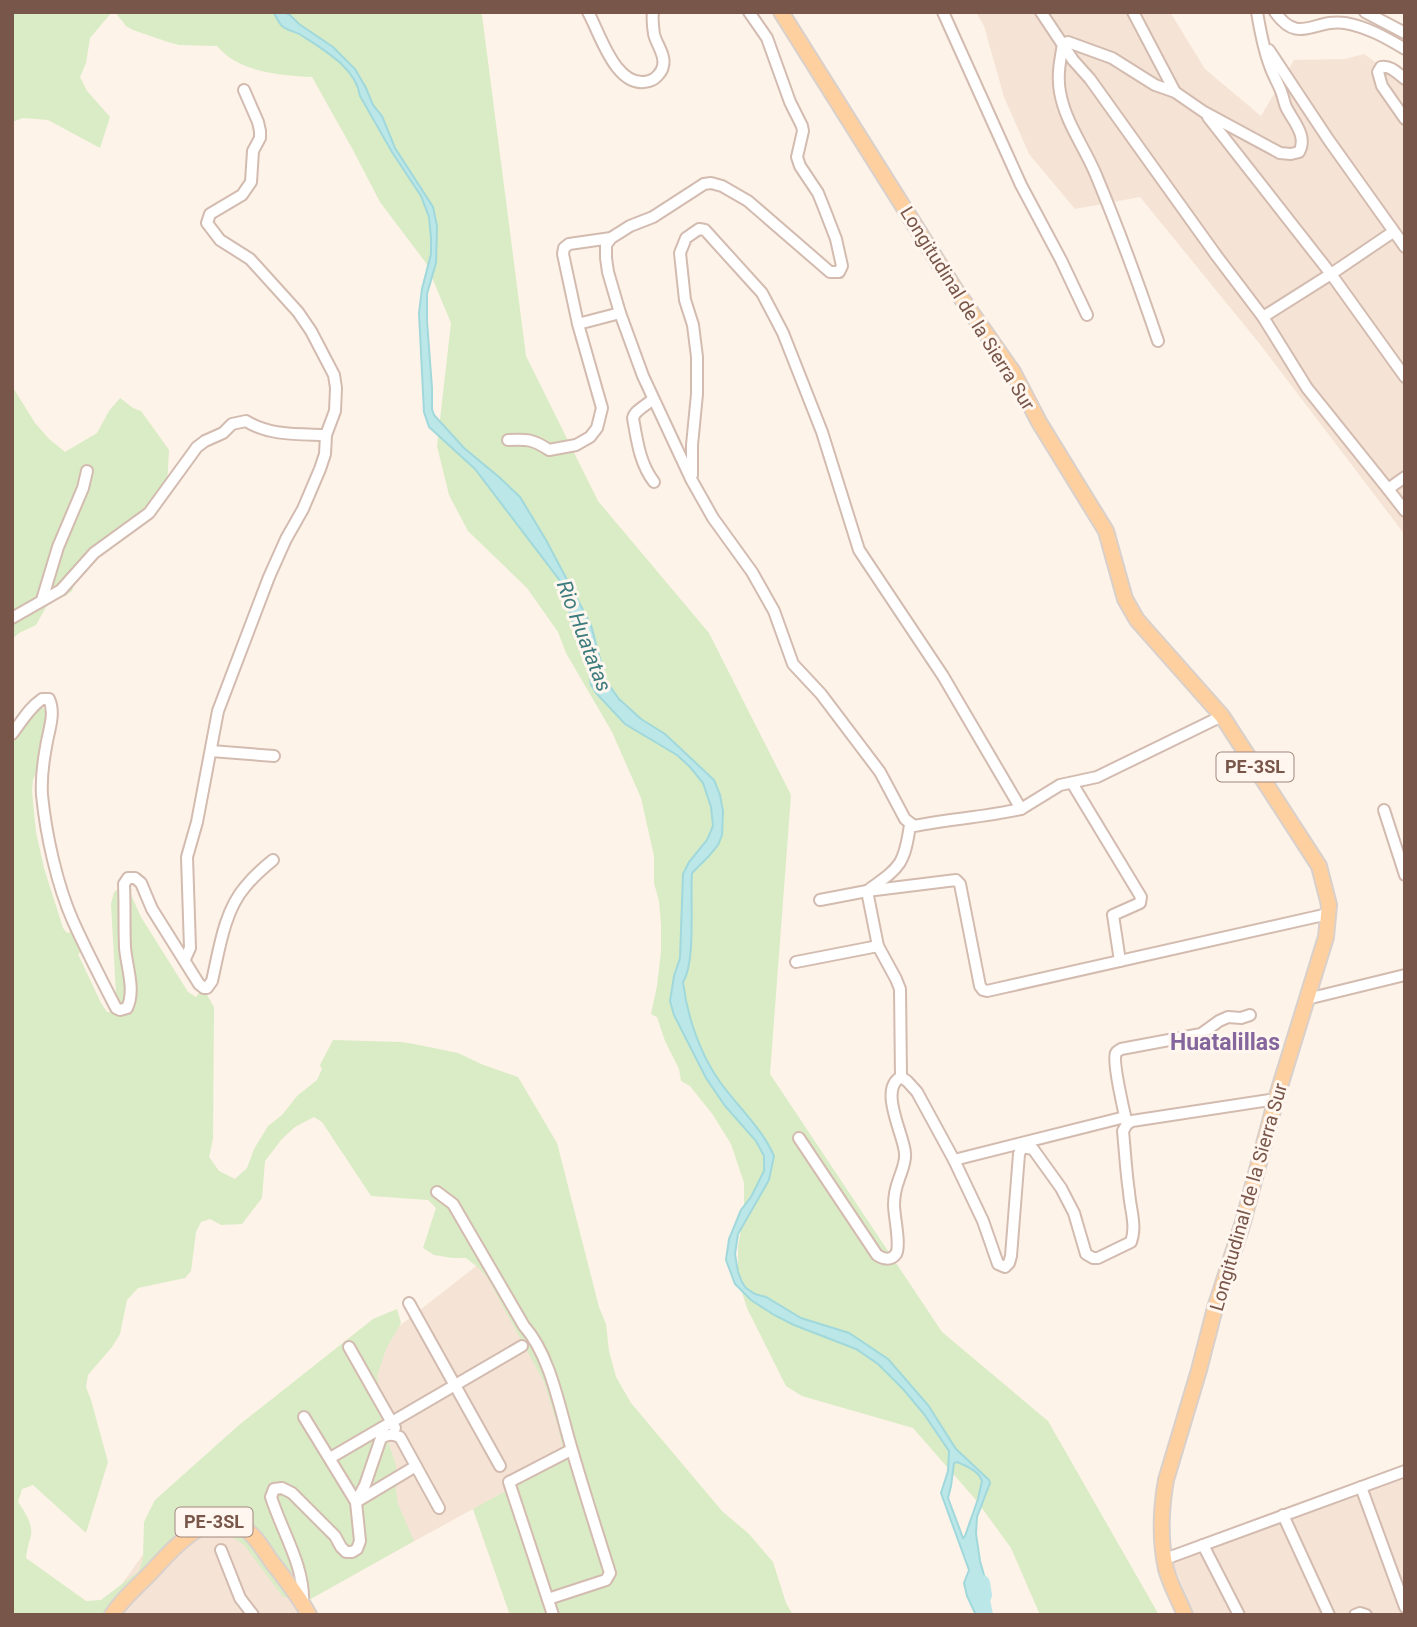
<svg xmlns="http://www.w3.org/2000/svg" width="1417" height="1627" font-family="Roboto,sans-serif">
<rect width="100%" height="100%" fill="#fdf3e8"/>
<g fill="#f5e4d6">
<polygon points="976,12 1170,12 1205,69 1261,116 1294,60 1345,59 1364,54 1405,83 1405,535 1259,343 1140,197 1075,209 1029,154 1004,97 984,26"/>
<polygon points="512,1238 599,1421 510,1615 473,1509 309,1599 320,1615 100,1615 166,1522 274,1424"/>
<polygon points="1405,1478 1405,1615 1194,1615 1173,1563"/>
</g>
<g fill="#d9ecc5">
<polygon points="12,12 112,12 90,38 86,63 80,77 87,91 110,117 100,148 48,120 23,118 12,122"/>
<path d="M 115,12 L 478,12 L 482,15 L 526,356 L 598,501 L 709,633 L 791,795 L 770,1074 L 942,1332 L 1048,1421 L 1159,1615 L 1040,1615 L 1011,1548 L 976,1500 L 913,1428 L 802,1396 L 786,1386 L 747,1308 L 738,1280 L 738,1246 L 744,1213 L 744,1183 L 731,1144 L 713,1115 L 690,1086 L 681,1081 L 679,1069 L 665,1041 L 657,1017 L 651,1014 L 657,986 L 661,952 L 661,924 L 659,901 L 654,883 L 654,856 L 641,798 L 612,732 L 566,653 L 558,632 L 527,588 L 468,531 L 449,495 L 437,446 L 451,323 L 426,263 L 380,202 L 353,150 L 312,77 C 280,75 240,73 217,46 L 179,45 L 168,42 L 133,30 L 126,26 Z"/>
<polygon points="12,386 35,423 49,439 65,452 97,433 109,411 120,398 133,408 141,411 169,450 167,486 157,504 117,538 78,574 72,591 65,596 57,598 46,607 36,625 19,633 12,639"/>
<path d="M 42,707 L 49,713 L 40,761 L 33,780 L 32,791 L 36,832 L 44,868 L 63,928 L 67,933 L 73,931 L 84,950 L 78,954 L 101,1003 L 107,1012 L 117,1012 L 111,904 L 114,892 L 121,887 L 128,888 L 141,917 L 188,992 L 196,997 L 203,988 L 214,1007 L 213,1139 L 209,1157 L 219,1171 L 235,1179 L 247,1168 L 254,1149 L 268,1126 L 282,1115 L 297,1096 L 317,1080 L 322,1069 L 320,1065 L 333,1040 L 401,1042 L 414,1044 L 458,1053 L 481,1064 L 518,1077 L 557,1143 L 599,1307 L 606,1324 L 609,1351 L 616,1377 L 631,1403 L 722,1511 L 749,1534 L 773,1562 L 786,1603 L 793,1615 L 510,1615 L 473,1509 L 565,1458 L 558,1427 L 544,1382 L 488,1279 L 480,1269 L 466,1258 L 453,1258 L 434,1255 L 423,1248 L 436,1208 L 428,1200 L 371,1196 L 322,1122 L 314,1117 L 295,1127 L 282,1139 L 265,1161 L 262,1198 L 242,1224 L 221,1225 L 210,1219 L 201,1222 L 196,1232 L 191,1271 L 185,1278 L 138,1288 L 127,1300 L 120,1334 L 112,1347 L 88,1375 L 86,1387 L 91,1400 L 108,1462 L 86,1533 L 33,1485 L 22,1489 L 18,1502 C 24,1511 33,1523 31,1535 C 29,1543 27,1549 26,1558 L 86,1601 L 101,1600 L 139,1571 L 143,1558 L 144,1522 L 155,1500 L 239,1425 L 373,1319 L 397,1309 L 401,1323 L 386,1349 L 377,1376 L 381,1397 L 381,1421 L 396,1465 L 396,1490 L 398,1504 L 414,1541 L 309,1600 L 283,1597 L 244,1545 L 222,1530 L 210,1537 L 182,1538 L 106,1615 L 12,1615 L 12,728 L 29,712 Z"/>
</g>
<path fill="#bbe7e8" stroke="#a1d8db" stroke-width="2" fill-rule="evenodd" d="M 273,12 L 284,12 L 290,15 L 299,24 L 333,47 L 355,69 L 366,88 L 373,105 L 382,116 L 395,148 L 433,207 L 437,226 L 436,263 L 427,294 L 427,321 L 432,388 L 432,409 L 434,415 L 464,448 L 499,477 L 520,497 L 546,540 L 591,625 L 606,681 L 619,699 L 641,719 L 665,734 L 714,780 L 720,795 L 723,811 L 722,835 L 718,845 L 709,856 L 692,873 C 690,899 696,962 683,982 C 687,1016 700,1054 720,1082 C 738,1107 762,1128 774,1156 L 769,1180 L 738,1234 L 735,1254 L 738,1272 L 742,1282 L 746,1288 L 755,1294 L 766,1297 L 801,1318 L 849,1333 L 888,1359 L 928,1405 L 956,1449 L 989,1480 L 990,1483 L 977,1517 L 976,1534 L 980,1561 L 989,1593 L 989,1599 L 981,1604 L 981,1607 L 986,1615 L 976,1615 L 967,1596 L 964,1583 L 969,1570 L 941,1493 L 948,1471 L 949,1451 L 924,1414 L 903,1389 L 878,1364 L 856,1349 L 794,1325 L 774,1315 L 751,1300 L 735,1284 L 726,1260 L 729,1239 L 741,1210 L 751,1197 L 764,1171 L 764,1156 L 756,1141 L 725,1106 L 706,1078 L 674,1015 L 670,1001 L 674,976 L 680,958 L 683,874 L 689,862 L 707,840 L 713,826 L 711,807 L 703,783 L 690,767 L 677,755 L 625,724 L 596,693 L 591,685 L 589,670 L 582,646 L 570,615 L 567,590 L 475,469 L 429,427 L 424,412 L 419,313 L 422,289 L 431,254 L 431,238 L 429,217 L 421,196 L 392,152 L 360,96 C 356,68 324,50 301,35 C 296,32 286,30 282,26 C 278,22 276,16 273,12 ZM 957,1462 C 966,1466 979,1471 982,1481 L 978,1499 L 965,1536 L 963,1538 L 948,1498 L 951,1486 L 954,1463 Z"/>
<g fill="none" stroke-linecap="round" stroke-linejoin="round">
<polyline stroke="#bbe7e8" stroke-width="16" points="982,1583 984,1595 982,1600 985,1615"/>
<defs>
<g id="minor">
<path d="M 588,12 C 600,33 616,91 649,81 C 655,80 662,72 663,66 C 666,55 656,44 654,34 C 653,27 652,19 653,12"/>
<path d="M 749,12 L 767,38 L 790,102 L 802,126 L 803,131 L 797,157 L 800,166 L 818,193 L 824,208 L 836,239 L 842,266 L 839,272 L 830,272 L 748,201 L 722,186 L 711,183 L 704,184 L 653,217 L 630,226 L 611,238 L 606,245 L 606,258 L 608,272 L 620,313 L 643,376 L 691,479 L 713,518 L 752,572 L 774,611 L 793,664 L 821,694 L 880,772 L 905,819 L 914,826 C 949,819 986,817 1021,809"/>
<polyline points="943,12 1021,185 1061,260 1087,315"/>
<polyline points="1041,12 1073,60 1090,79 1216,255 1263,317 1307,388 1388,489 1405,511"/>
<polyline points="1133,12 1175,92"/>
<path d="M 1275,12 C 1299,46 1314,18 1345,23 C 1367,27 1385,37 1405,49"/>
<polyline points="1365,12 1405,33"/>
<path d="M 1063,44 L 1068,42 L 1112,58 L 1155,85 L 1175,92 L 1204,112 L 1280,153 L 1291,154 L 1299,152 C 1308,136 1293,121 1286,107 C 1284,102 1283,96 1281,91 C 1278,83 1273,75 1270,66 C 1263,48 1260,30 1257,12"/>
<path d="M 1063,44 C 1060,61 1057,76 1060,92 C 1065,122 1085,148 1096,175 C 1119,230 1139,285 1158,341"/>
<polyline points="1269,50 1328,139 1405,247"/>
<path d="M 1405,79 C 1398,74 1391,65 1381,67 L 1378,72 L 1382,86 L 1405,119"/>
<polyline points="1208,117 1331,274 1405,377"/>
<polyline points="1263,317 1331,274 1393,232"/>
<polyline points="578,324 620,313"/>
<path d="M 653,399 C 647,405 635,410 633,418 C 637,441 640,464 654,482"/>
<path d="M 508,440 C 526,439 533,439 549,450 L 576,445 L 590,437 L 597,428 L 602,408 L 578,324 L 563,254 L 564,248 L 569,244 L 611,238"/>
<polyline points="692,475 692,445 697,394 697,357 693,325 685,300 680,253 686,238 699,229 705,230 762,293 771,310 783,333 822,432 859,550 943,676 1021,809 1060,785 1097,777 1222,716"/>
<polyline points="1388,489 1405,477"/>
<polyline points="42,600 58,547 83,488 87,471"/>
<path d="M 12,618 L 61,590 L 94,553 L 149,513 L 197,447 L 205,441 L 223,433 L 232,424 L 246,421 C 270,436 299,434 326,435"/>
<path d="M 12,734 C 22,721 29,708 42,699 L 49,699 C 56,714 48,732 46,747 C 43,763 41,779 42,795 C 46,835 57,885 73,921 C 86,950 101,979 116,1008 L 120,1010 L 127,1008 C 136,990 126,965 125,947 C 124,926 125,905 124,884 L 128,878 L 135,878 L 141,883 L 152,909 L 199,984 L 204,988 L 207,988 L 212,981 C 219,951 224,911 245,887 C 253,877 263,868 273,860"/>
<polyline points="211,751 274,756"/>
<polyline points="1072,783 1141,897 1140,903 1113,915 1120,961"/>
<polyline points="1384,810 1405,875"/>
<polyline points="820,900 867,891 956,880 960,884 980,986 983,990 987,991 1328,914"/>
<polyline points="185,959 190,948 187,857 197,822 218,711 269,577 286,539 303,509 320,469 325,454 326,435 335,411 336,388 334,375 311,331 298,312 250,259 220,240 207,223 210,214 242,195 251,182 253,151 260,138 260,131 258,122 244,90"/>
<polyline points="796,962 878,946"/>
<polyline points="1307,999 1405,975"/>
<path d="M 901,1077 L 900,989 L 896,979 L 878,946 L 867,891 C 900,867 904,866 910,825"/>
<path d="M 1127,1124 C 1124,1112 1112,1061 1116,1053 C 1117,1051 1120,1050 1121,1049 L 1201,1034 L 1219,1021 L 1228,1017 L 1241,1018 L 1250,1015"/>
<path d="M 799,1138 L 877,1255 C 883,1259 891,1261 896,1254 C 901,1245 894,1216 894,1205 C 894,1196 896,1187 899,1179 C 902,1170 906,1162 905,1153 C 904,1135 878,1089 901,1077 L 907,1081 L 917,1092 L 954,1160 L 983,1221 L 998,1264 L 1005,1267 L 1009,1263 L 1011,1256 L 1019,1154 L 1022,1147 L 1033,1149 L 1061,1188 L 1074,1213 L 1086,1254 L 1093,1258 L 1098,1258 L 1131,1242 C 1137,1226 1130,1208 1129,1192 C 1126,1172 1125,1151 1123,1131 L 1127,1124 L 1132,1121 L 1276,1099"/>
<polyline points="954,1160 1125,1117"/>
<path d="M 437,1192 L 453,1204 L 524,1326 C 551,1356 560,1411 572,1450 C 584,1491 597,1532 610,1573 L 606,1580 L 548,1599"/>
<polyline points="409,1303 500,1466"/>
<polyline points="349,1347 395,1428"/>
<polyline points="304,1417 356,1502 416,1466"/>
<polyline points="330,1458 522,1346"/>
<polyline points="1361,1487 1405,1607"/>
<polyline points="1283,1515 1329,1615"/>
<polyline points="1203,1545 1239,1615"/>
<polyline points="221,1550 240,1598 253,1615"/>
<polyline points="1165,1559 1405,1471"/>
<path d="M 303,1604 C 305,1566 282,1532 271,1497 L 274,1489 L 282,1488 L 292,1493 L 335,1536 L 341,1547 L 346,1552 L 352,1552 L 357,1549 L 360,1541 L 356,1502 L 365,1485 L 381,1438 C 388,1434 392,1434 400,1437 L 439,1508"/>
<polyline points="553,1615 509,1482 571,1450"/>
<polyline points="1355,1615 1360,1613 1366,1615"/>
</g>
<g id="major">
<path d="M 781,12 L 955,289 L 1013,372 L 1039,422 L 1106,531 L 1125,599 L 1137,620 L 1222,716 L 1319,866 L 1329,905 L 1326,937 L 1276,1099 L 1243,1222 L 1215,1308 L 1199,1370 L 1166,1480 C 1161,1508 1160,1541 1166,1569 C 1170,1584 1179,1600 1185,1615"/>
<path d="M 112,1615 C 124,1596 141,1584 156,1567 C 177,1544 211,1506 245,1529 C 256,1536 264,1551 272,1562 C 285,1579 299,1596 309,1615"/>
</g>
</defs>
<use href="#minor" stroke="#d3bbb0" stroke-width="14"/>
<use href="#major" stroke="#d9d0cc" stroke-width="18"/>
<use href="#minor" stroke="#fff" stroke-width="10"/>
<use href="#major" stroke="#fed09f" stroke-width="14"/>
</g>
<g text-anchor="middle" stroke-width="6" stroke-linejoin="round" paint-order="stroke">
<g fill="#fff7ef" stroke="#a1867c" stroke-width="2">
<rect x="1216.5" y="752.5" width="77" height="29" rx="5"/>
<rect x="175.5" y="1507.5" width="77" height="29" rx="5"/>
</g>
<g font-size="18" font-weight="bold" fill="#79564a">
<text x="1255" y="773">PE-3SL</text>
<text x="214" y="1528">PE-3SL</text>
</g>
<g font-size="19" fill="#79564a" stroke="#fff7ef">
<text transform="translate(968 308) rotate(58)" y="7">Longitudinal de la Sierra Sur</text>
<text transform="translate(1248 1197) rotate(-74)" y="7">Longitudinal de la Sierra Sur</text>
</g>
<g font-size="21" font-style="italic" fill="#3c7c7e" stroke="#fff7ef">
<text transform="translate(584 636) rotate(69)" y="7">Rio Huatatas</text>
</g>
<g font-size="23" font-weight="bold" fill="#84669c" stroke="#fff7ef">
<text x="1225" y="1050">Huatalillas</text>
</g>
</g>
<rect width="1417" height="1627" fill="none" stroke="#79564a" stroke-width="28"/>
</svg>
